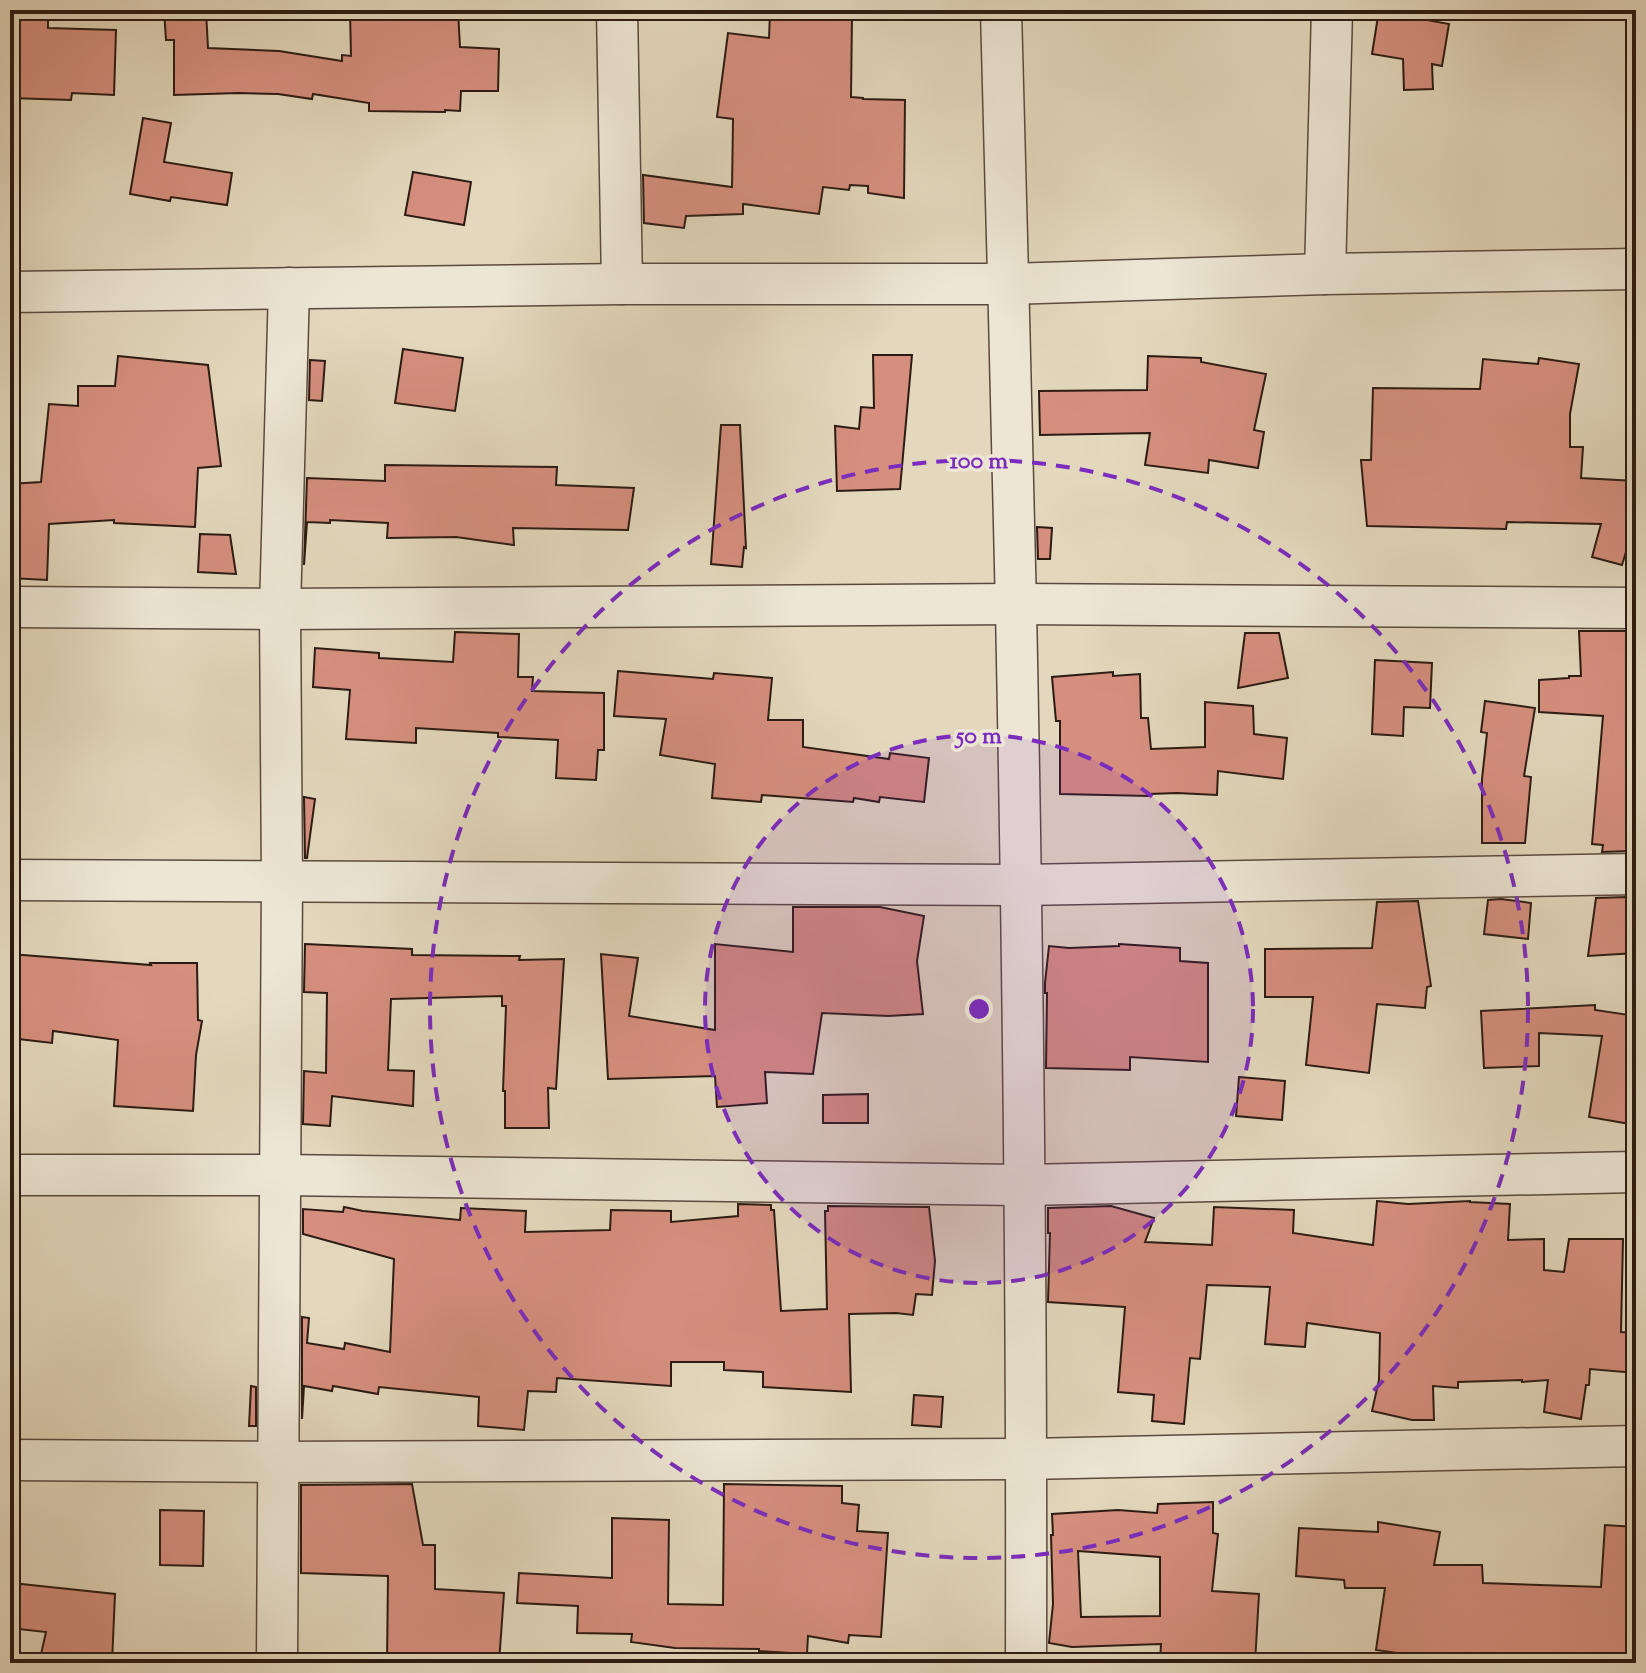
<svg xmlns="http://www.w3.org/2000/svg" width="1646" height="1673" font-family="'Sorts Mill Goudy',serif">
<rect width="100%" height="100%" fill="#e3d8bd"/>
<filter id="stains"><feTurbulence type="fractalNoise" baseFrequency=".0025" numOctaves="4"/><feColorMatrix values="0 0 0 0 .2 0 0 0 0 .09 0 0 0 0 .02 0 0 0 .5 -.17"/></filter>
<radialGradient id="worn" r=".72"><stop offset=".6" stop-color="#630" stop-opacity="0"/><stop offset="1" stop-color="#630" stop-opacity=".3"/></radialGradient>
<g fill="#d68f7f" stroke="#2c1b12" stroke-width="2" fill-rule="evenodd">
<polygon points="164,10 206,10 208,48 279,51 342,61 342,55 351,56 350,10 458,10 460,47 499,49 498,91 461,91 460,111 445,110 445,112 369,111 369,103 313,94 312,99 278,94 239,93 174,95 174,40 166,40"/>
<polygon points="1379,10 1406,10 1405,16 1449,24 1442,66 1432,64 1433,89 1404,90 1403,59 1372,54"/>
<polygon points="770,13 852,15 851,97 863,98 863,99 905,100 904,198 868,193 868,186 850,185 849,190 823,187 819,214 743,204 743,214 686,216 684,228 644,223 643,175 732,187 733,119 717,117 728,33 769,38"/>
<polygon points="10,17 48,18 48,28 116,30 114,95 72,93 71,100 10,98"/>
<polygon points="143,118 171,123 164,162 232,173 227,205 171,197 170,201 130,194"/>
<polygon points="413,172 471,182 464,225 405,215"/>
<polygon points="403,349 463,358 455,411 395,403"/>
<polygon points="873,355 912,355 900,489 837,491 835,426 859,429 861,407 874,408"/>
<polygon points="118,356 208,365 221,466 198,468 195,527 114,523 114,520 49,524 47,580 10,578 10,484 41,482 49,404 78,406 78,386 115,386"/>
<polygon points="1148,356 1201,358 1201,362 1266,374 1254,430 1264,432 1258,468 1209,460 1208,473 1145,465 1150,433 1040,435 1039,391 1147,390"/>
<polygon points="1539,358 1579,364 1570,414 1570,447 1583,447 1581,478 1636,481 1636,519 1622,565 1592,557 1601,524 1507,522 1506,529 1367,526 1361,460 1371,460 1373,388 1480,389 1483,359 1538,364"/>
<polygon points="310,360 325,361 322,401 309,400"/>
<polygon points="721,425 740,425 746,548 744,547 742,567 711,564"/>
<polygon points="385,465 557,467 556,485 634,488 628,530 513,528 514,545 456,537 387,538 388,523 330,520 330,523 307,522 304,565 307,478 385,481"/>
<polygon points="1037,527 1052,528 1050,559 1038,559"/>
<polygon points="200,534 230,535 236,574 198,572"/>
<polygon points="1579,631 1636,631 1636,829 1632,828 1630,851 1602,852 1603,845 1592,844 1603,716 1539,712 1539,680 1569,678 1569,676 1581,676"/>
<polygon points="455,632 519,634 518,677 533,677 532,691 604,693 604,750 598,750 596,780 556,778 558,740 498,737 498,733 416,728 416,743 346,739 350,690 313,687 315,648 379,653 379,658 453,662"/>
<polygon points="1245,633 1279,633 1288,678 1238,688"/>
<polygon points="1375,660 1432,663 1430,708 1404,707 1403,736 1372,734"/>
<polygon points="618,671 713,679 714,673 772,678 768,720 803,720 803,747 889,759 890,753 929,758 924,802 880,797 879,802 854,798 853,802 762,795 761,802 712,798 715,764 660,755 666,719 614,716"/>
<polygon points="1113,672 1113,676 1140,674 1141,718 1148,718 1151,749 1205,747 1205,702 1253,706 1254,734 1287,738 1283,779 1218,771 1217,795 1177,793 1149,794 1149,796 1060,794 1060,721 1056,721 1052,677"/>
<polygon points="1485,701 1535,708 1524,776 1531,777 1525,843 1482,843 1482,779 1487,733 1481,732"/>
<polygon points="304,797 315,799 307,858 305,858"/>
<polygon points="1627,897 1627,900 1636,901 1636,953 1588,956 1596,898"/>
<polygon points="1501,899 1531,903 1528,939 1484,934 1488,900"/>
<polygon points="1418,901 1431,986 1427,987 1425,1008 1377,1004 1369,1073 1306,1065 1313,997 1265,997 1265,949 1372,948 1377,902"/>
<polygon points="793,907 880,907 924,916 917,961 923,1014 888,1016 822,1013 813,1074 765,1072 767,1103 717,1107 715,1076 608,1079 601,954 638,958 629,1016 715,1030 715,944 793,952"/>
<polygon points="305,944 412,949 412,955 520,956 519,960 564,959 556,1089 548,1088 549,1128 505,1128 505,1091 503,1091 506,1006 502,1006 502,996 391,999 388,1070 414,1071 413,1106 332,1096 330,1126 303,1124 304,1071 326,1073 327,993 304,992"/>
<polygon points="1119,944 1180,948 1180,961 1208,963 1208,1062 1130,1057 1130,1070 1046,1068 1047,993 1045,993 1045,983 1049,946 1069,948 1119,946"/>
<polygon points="10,954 151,965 150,963 197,963 198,1020 202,1021 196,1055 193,1111 114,1106 118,1040 53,1031 52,1043 10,1038"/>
<polygon points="1595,1005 1595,1010 1636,1016 1636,1125 1589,1117 1602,1036 1539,1033 1539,1066 1484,1068 1481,1011"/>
<polygon points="1239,1077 1285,1081 1282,1120 1236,1116"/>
<polygon points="868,1094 868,1123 823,1123 823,1095"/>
<polygon points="1377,1201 1408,1204 1470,1201 1470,1202 1510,1204 1508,1240 1544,1239 1544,1270 1564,1272 1569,1239 1623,1239 1621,1332 1636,1333 1636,1373 1590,1369 1589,1385 1586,1385 1581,1419 1544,1412 1548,1380 1522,1382 1522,1380 1458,1382 1458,1388 1433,1386 1434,1420 1412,1420 1372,1411 1379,1380 1380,1333 1307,1323 1305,1347 1265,1344 1270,1287 1207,1285 1200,1359 1190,1358 1184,1424 1152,1421 1154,1395 1118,1392 1125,1307 1048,1302 1050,1233 1048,1233 1048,1208 1111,1206 1154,1218 1145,1242 1212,1245 1214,1207 1294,1210 1293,1233 1373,1245"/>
<polygon points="738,1204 771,1205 771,1210 774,1210 781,1311 827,1309 825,1211 828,1211 828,1206 929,1207 935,1261 932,1295 916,1294 913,1315 896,1313 849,1314 851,1392 763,1387 763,1372 724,1370 724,1362 671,1362 671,1386 557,1378 556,1392 528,1391 524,1430 478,1426 479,1397 379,1387 378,1394 333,1386 332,1391 304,1386 302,1419 302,1317 309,1318 307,1343 344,1349 345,1343 390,1352 394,1259 303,1234 303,1209 343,1212 344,1207 363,1211 460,1220 461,1208 526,1211 525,1232 610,1230 611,1210 671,1211 671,1222 738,1216"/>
<polygon points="251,1386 256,1387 256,1426 249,1426"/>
<polygon points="914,1395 943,1397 941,1427 912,1425"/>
<polygon points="412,1484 423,1545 435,1545 435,1589 504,1593 499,1663 387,1663 388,1576 301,1573 301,1485"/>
<polygon points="724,1484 842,1486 842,1503 859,1505 857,1531 888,1533 881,1637 849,1635 848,1643 808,1636 807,1654 759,1651 759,1649 675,1648 631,1642 632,1634 577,1633 578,1606 517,1603 519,1573 612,1578 612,1518 669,1520 668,1604 723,1605"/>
<path d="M 1213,1502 L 1213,1533 L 1218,1534 L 1212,1591 L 1259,1594 L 1255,1663 L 1182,1663 L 1160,1661 L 1161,1644 L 1072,1647 L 1049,1643 L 1053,1604 L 1051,1535 L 1053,1535 L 1052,1514 L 1118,1510 L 1157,1513 L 1158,1504 ZM 1078,1551 L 1160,1557 L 1160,1616 L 1081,1617 Z"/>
<polygon points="160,1510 204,1511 203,1566 160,1565"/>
<polygon points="1378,1522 1440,1532 1434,1565 1482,1565 1483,1583 1601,1587 1605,1525 1636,1527 1636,1649 1634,1663 1467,1663 1376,1650 1385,1588 1345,1588 1344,1580 1296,1576 1299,1528 1378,1532"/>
<polygon points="12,1583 115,1594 112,1663 39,1663 46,1632 10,1628"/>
</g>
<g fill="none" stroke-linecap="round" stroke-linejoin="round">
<defs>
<g id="minor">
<polyline points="617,10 622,284"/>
<path d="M 1001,10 C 1006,209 1012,409 1016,608 C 1023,960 1027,1311 1026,1663"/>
<polyline points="1325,274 1332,10"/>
<polyline points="10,292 622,284 1008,284 1325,274 1636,269"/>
<polyline points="10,607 280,609 1016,604 1636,608"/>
<polyline points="10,880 1021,885 1636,874"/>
<polyline points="10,1175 280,1175 1024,1185 1636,1172"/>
<polyline points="10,1460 278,1462 1027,1459 1636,1446"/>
<polyline points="277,1663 282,882 280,609 289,288"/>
</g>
</defs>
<use href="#minor" stroke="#5a4a3d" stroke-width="43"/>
<use href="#minor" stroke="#ede6d4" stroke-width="40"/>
</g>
<circle cx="979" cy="1009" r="274" fill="#7b2cbf" fill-opacity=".12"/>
<g fill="none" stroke="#7b2cbf" stroke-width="4" stroke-dasharray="14 10">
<circle cx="979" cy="1009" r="274"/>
<circle cx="979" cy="1009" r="549"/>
</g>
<circle cx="979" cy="1009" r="12" fill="#7b2cbf" stroke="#ede6d4" stroke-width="4"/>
<g font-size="24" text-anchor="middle" font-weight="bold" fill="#7b2cbf" stroke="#ede6d4" stroke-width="7" stroke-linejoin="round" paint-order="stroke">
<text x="979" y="468">100 m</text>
<text x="979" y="743">50 m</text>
</g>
<rect width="1646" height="1673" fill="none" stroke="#e3d8bd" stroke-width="40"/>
<rect x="12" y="12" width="1622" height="1649" fill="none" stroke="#2c1b12" stroke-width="4"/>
<rect x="20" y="20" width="1606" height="1633" fill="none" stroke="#2c1b12" stroke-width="2"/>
<rect width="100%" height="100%" filter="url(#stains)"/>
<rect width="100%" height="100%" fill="url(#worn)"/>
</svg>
